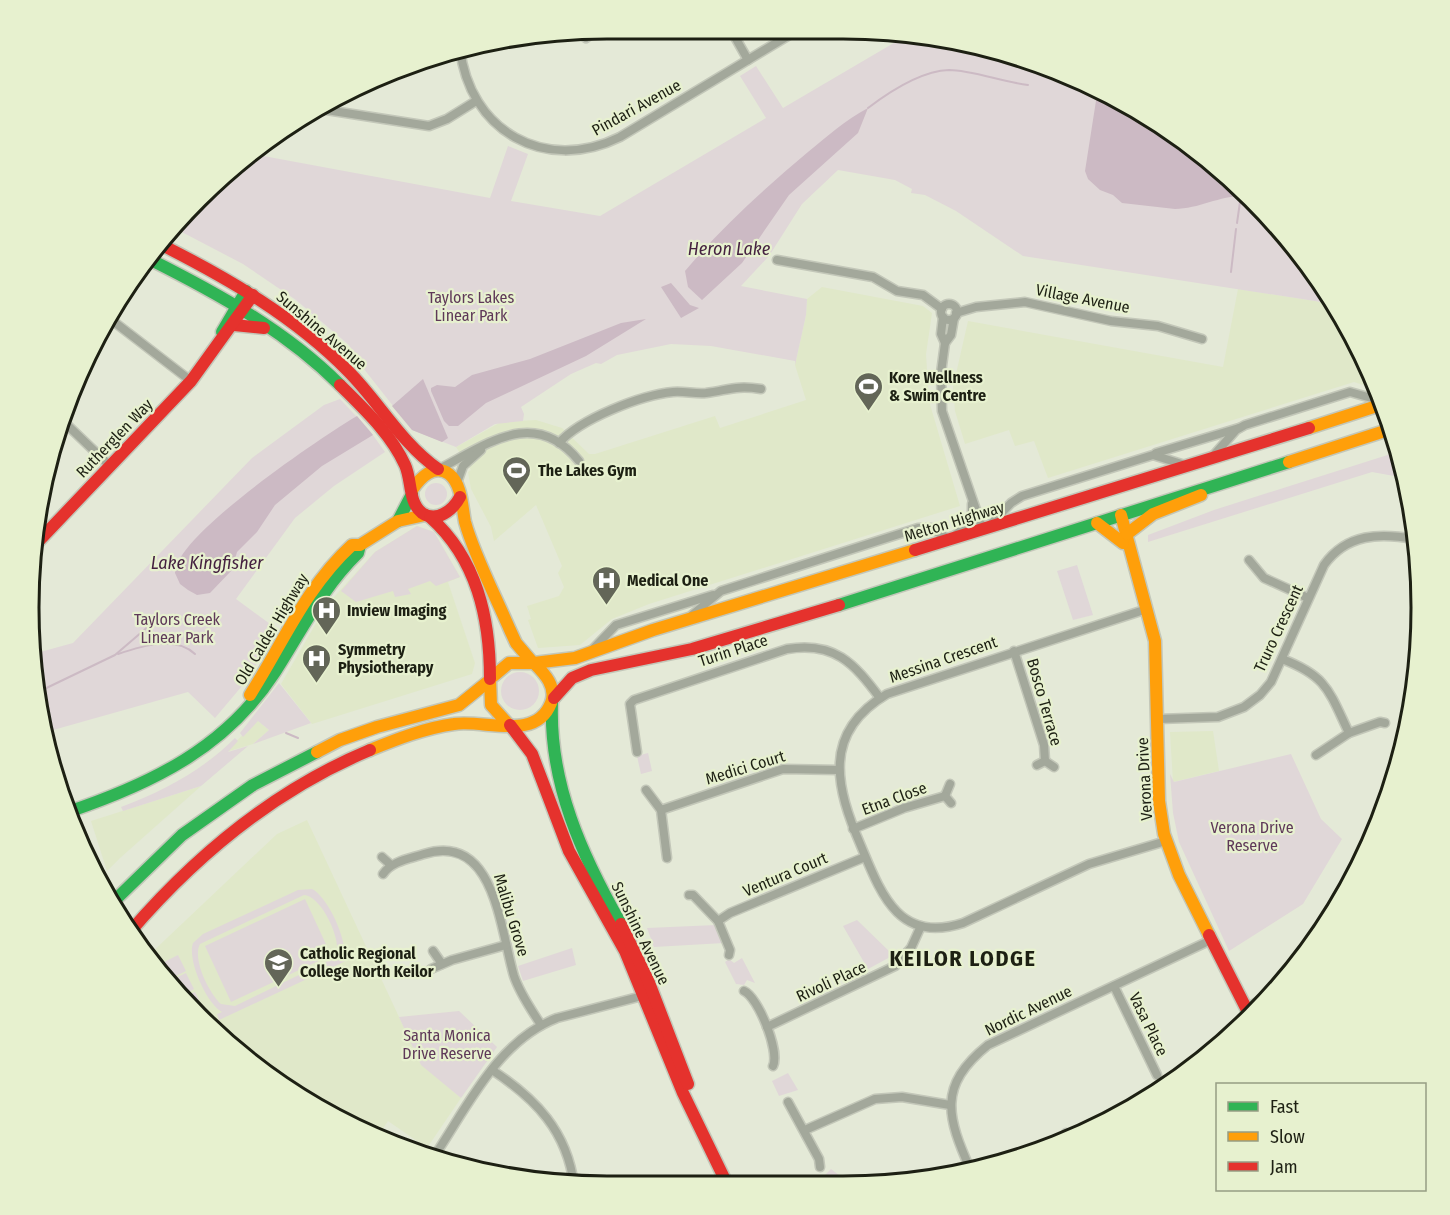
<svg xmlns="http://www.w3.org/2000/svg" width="1450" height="1215" font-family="'Fira Sans Condensed',sans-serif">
<rect width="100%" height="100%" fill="#e4e9d7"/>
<g fill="#e0e8c9">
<polygon points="822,287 923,306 932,313 926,354 929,401 960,506 649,604 612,619 580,645 538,648 528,620 531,619 527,606 559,596 564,587 558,573 562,566 536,505 494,541 491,527 471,489 468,472 471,470 456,447 501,422 536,420 562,428 589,454 595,454 715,416 720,428 806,400 795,365 806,315 807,299"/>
<polygon points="1238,289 1334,304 1378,386 1372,388 1354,382 1048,478 1034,441 1015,446 1009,430 965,444 955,411 953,387 968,321 1223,367"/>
<polygon points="417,526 434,532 460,577 448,582 475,663 472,674 312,724 281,684 326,606 375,552"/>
<polygon points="257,720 269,730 253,744 226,752"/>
<polygon points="1213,731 1219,771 1173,782 1170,732"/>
<polygon points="201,786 120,858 107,871 91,821"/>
<polygon points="307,820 421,1064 461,1098 427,1148 388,1121 378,1136 318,1109 198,1017 148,956 277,834"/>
</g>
<g fill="#e0d7d8" fill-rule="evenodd">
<polygon points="921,34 1098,88 1252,198 1324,286 1334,304 1023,256 956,211 925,195 911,193 912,189 895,180 838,170 802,204 769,256 741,286 807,299 806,315 795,365 795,361 711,346 671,344 617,355 601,364 596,363 571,374 521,407 524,414 523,421 495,424 456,447 412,430 360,364 349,345 296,300 243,264 176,229 226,172 253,154 490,198 508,146 528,154 511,201 600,216 766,118 740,76 756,66 783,108 904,37"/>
<polygon points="340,399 370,431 385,452 334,486 295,518 236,599 277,629 247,680 215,718 188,692 46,732 33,683 33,654 73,643 252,458 324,405"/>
<polygon points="1397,452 1405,478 1372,472 1148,542 1148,535 1214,510"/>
<circle cx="436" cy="494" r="11"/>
<polygon points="417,526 434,532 460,577 436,586 430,581 408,589 411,594 395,597 393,591 356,602 341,591 375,552"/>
<polygon points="1077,565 1093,615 1073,620 1057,571"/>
<circle cx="520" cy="691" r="19"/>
<polygon points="279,683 311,723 253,744 269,730 258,721 243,737 240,733"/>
<path d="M 235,738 L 238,741 L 228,752 L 248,746 L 201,786 L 123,811 L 121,807 C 164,791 203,770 235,738 Z"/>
<polygon points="648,753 652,771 641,774 637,756"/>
<polygon points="1291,754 1321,819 1342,839 1303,904 1229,951 1179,842 1173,813 1170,774 1174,782"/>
<path d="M 312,889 C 327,896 347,939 344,955 L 349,953 L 352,958 L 219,1020 L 217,1014 L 222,1012 C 206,1003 187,959 193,943 L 203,934 L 298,890 ZM 304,895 C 322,896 343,942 336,957 L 235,1006 L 221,1004 C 209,993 192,959 200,944 Z"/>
<polygon points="305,899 331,955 231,1002 205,946"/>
<polygon points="857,920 893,955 892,956 868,969 843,926"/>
<polygon points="716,925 724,943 654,947 647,928"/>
<polygon points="572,948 576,965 523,981 518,966"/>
<polygon points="178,955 186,971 168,980 156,966"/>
<polygon points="742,958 755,983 747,980 744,985 736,984 725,962 729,959 734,963"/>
<polygon points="186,973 194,989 181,996 169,981"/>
<polygon points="195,992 203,1008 194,1012 183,998"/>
<polygon points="459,1011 497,1047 461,1098 421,1065 399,1017"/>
<polygon points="788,1073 798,1090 779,1096 772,1081"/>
<polygon points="831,1169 844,1179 841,1181 844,1186 826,1186 820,1180"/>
</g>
<g fill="#ccbac4">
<path d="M 1098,88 L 1249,196 C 1222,194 1200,209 1175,209 L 1122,203 L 1113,195 L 1100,190 L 1088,179 L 1085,171 Z"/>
<path d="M 868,108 L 858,133 L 789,195 L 742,263 L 702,300 L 688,287 L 685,271 C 722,227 764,189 808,152 C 828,136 845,120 868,108 Z"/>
<polygon points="671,283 690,305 699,308 681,318 661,287"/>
<polygon points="646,319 586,356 486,403 458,426 449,426 444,421 431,391 431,388 437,385 455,387 472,375 530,359 621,323"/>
<polygon points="423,379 448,438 442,442 412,430 392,406"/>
<path d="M 357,416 L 373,435 L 322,466 L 275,505 L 257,532 L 237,552 L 232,570 L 210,593 L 197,595 L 188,590 L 180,584 L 175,573 C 174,536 323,436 357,416 Z"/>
</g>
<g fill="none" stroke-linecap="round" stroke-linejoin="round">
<g stroke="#ccbac4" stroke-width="2">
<path d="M 868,108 C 889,92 921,71 949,70 C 971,70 1003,82 1028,85"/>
<polyline points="1237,223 1241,195"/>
<polyline points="1231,272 1236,229"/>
<path d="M 118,654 C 142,646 175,635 195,654"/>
<polyline points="36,693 115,655 150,625"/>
<polyline points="286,733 298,738"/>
</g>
<defs>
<g id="street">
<polyline points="731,30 748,60"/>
<polyline points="578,32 586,38 597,30"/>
<path d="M 460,48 C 469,131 545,174 620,137 L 796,31"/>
<polyline points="320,109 429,126 447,119 476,101"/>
<polyline points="777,260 873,277 897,291 923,295 942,309"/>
<circle cx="949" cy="312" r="8"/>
<polyline points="956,313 976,307 1025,302 1111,321 1158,326 1202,339"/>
<polyline points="943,317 941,334 945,343"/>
<polyline points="109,318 191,381"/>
<polyline points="954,318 951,335 945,343 941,373 942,411 983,530"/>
<polyline points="63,421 110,466"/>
<path d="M 559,443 C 580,419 641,395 673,392 C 684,391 695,394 706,393 C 729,390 736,385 761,389"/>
<polyline points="1156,453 1239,428"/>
<polyline points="1214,455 1236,430 1245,425 1350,392 1382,401"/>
<path d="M 439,469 C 486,445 534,406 579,461"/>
<polyline points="457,483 463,466 481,450"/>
<polyline points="990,525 1011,503 1022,496 1153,455 1188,466"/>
<polyline points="1249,560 1264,578 1308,598"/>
<path d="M 1147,609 L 887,694 C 821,733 836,788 861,846 C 881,894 899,944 963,923 L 1089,864 L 1166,841"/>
<polyline points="692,615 721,591 918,528 931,528 950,540 972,520 972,504"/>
<polyline points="592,650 616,625 713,595"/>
<polyline points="1014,651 1044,745 1045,761"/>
<path d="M 1282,659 C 1327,676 1329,691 1349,733"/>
<path d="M 1158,719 L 1218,717 L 1244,707 L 1260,695 L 1271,682 L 1324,565 C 1347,533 1380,533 1415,539"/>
<path d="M 637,752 L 630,704 L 634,700 L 787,649 C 834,641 854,663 880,698"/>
<polyline points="1316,755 1349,733 1380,722 1385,723"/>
<polyline points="1037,765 1045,761 1054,767"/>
<polyline points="646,790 661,810 667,858"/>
<polyline points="945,796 950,784"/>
<polyline points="945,796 951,803"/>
<polyline points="661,810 783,769 839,770"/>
<polyline points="853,829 904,808 945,796"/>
<polyline points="382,857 391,865"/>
<path d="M 383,874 C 392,861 409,859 424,854 C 495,832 500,929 514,976 C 520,994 531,1009 541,1025"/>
<polyline points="689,895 693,895 718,921 730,950 729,955"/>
<polyline points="718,921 730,913 865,857"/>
<polyline points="433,951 442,964"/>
<polyline points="431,969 452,960 506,945"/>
<polyline points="1114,986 1157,1075"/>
<path d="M 744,991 C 758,997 780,1051 773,1066"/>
<polyline points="1245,1009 1272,993"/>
<polyline points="767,1027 895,966 911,948 921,926"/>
<path d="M 492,1070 C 536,1099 567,1131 574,1185"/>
<polyline points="788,1102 819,1159 820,1167"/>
<polyline points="805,1130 875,1099 902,1097 950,1105"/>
<polyline points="1066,1133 1068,1140"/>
<path d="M 433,1158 C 467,1108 497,1041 557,1018 L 646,995"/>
<path d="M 971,1171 C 947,1117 937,1086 988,1045 L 1211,940"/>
<polyline points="963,1173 971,1169"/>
</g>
<g id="fast">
<path d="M 149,259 C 217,293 286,331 340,385"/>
<polyline points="222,332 246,291"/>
<polyline points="398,521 412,494"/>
<polyline points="839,605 1289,462"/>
<path d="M 552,703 C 549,783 582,856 621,924"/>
<path d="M 68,812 C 151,784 226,748 275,672 C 302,630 322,588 358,553 L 360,545"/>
<polyline points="112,903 182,835 253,785 317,752"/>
</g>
<g id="slow">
<polyline points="1309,428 1383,404"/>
<polyline points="1289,462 1391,429"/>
<path d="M 412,490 C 420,478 434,463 449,474 C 462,484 462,507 465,522 C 474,555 496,597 510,630 L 516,643 L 533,663"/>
<polyline points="1121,515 1155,641 1159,801 1164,834 1179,875 1209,935"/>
<polyline points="1097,523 1123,543"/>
<polyline points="1127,534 1153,514 1201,495"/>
<polyline points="534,663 575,658 653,630 915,550"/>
<path d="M 250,695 C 283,643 306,587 352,545 L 360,545 L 398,521 L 425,515"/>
<path d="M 370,750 C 397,739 425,728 454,724 C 484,719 536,742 551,703 C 557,687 545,674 534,663 L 509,663 L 490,679 L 491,705 L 509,725"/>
<polyline points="317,752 340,740 377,727 459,705 490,680"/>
</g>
<g id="jam">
<path d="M 162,245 C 229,279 295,317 348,371 C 379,402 401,443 438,469"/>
<polyline points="234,325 264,328"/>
<path d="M 340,385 C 364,409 391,434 405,465 C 412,480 408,502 422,513 C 437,523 453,510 460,497"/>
<path d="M 430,517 C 477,559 490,618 490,679"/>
<polyline points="33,547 191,381 253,295"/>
<polyline points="915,550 1309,428"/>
<polyline points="554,698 572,678 591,670 692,649 839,605"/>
<polyline points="510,725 532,754 569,851 625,951 683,1093 728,1186"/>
<polyline points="621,924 648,980 688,1084"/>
<path d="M 129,933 C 196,855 274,790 370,750"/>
<polyline points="1209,935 1251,1018"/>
</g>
</defs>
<use href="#street" stroke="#c3c7b9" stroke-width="11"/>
<use href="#fast" stroke="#c3c7b9" stroke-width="15"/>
<use href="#slow" stroke="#c3c7b9" stroke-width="15"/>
<use href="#jam" stroke="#c3c7b9" stroke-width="15"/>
<use href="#street" stroke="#a3a89b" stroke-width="8"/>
<use href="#fast" stroke="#30b455" stroke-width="12"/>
<use href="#slow" stroke="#ff9f0a" stroke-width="12"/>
<use href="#jam" stroke="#e5322d" stroke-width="12"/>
</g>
<defs>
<symbol id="stadium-pin" viewBox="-11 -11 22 30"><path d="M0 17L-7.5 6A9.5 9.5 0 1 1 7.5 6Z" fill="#636658" stroke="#e7f1cf"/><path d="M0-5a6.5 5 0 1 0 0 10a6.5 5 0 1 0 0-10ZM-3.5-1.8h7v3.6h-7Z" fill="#fff"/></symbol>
<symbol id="hospital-pin" viewBox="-11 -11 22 30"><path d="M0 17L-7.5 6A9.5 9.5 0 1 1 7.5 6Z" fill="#636658" stroke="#e7f1cf"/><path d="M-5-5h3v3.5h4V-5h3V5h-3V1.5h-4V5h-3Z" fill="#fff"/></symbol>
<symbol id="school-pin" viewBox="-11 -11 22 30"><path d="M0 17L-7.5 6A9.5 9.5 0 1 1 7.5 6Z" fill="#636658" stroke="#e7f1cf"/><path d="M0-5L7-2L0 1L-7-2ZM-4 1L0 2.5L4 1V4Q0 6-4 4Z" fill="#fff"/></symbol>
</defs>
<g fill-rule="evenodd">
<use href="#stadium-pin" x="852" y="370" width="33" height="45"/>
<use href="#stadium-pin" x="500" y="454" width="33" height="45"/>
<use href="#hospital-pin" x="590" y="564" width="33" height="45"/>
<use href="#hospital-pin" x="310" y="594" width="33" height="45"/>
<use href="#hospital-pin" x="300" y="642" width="33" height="45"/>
<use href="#school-pin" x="262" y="946" width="33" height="45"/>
</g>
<g text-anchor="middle" stroke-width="4.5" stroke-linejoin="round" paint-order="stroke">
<g font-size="16" fill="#1d2013" stroke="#e7f1cf">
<text transform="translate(636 107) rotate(-29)" y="6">Pindari Avenue</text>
<text transform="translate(1083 298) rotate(11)" y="6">Village Avenue</text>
<text transform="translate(322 330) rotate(40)" y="6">Sunshine Avenue</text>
<text transform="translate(114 438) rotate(-46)" y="6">Rutherglen Way</text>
<text transform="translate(954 521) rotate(-17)" y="6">Melton Highway</text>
<text transform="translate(1278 628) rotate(-65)" y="6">Truro Crescent</text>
<text transform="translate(271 629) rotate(-59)" y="6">Old Calder Highway</text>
<text transform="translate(733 650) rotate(-18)" y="6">Turin Place</text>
<text transform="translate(943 659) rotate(-19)" y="6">Messina Crescent</text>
<text transform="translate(1045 702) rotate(74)" y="6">Bosco Terrace</text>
<text transform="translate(745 767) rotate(-17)" y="6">Medici Court</text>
<text transform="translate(1144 779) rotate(-93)" y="6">Verona Drive</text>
<text transform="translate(894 798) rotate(-20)" y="6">Etna Close</text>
<text transform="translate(785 874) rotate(-23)" y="6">Ventura Court</text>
<text transform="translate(512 915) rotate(73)" y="6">Malibu Grove</text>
<text transform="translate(641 933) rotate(64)" y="6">Sunshine Avenue</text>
<text transform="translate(831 981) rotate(-25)" y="6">Rivoli Place</text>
<text transform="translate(1028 1010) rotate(-26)" y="6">Nordic Avenue</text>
<text transform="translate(1149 1024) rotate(64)" y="6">Vasa Place</text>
</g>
<g font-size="16" fill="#5e3858" stroke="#e7f1cf">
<text x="471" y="303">Taylors Lakes<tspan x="471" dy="18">Linear Park</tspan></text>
<text x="177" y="625">Taylors Creek<tspan x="177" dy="18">Linear Park</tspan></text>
<text x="1252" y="833">Verona Drive<tspan x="1252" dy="18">Reserve</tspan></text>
<text x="447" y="1041">Santa Monica<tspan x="447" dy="18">Drive Reserve</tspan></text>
</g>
<g font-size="16" font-weight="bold" fill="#1d2013" stroke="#e7f1cf" text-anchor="start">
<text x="889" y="383">Kore Wellness<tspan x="889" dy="18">&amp; Swim Centre</tspan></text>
<text x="538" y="476">The Lakes Gym</text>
<text x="627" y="586">Medical One</text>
<text x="347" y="616">Inview Imaging</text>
<text x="338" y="655">Symmetry<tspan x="338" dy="18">Physiotherapy</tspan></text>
<text x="300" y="959">Catholic Regional<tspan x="300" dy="18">College North Keilor</tspan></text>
</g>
<g font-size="18" font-style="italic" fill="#452140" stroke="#e7f1cf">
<text x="729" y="255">Heron Lake</text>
<text x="207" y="569">Lake Kingfisher</text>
</g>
<g font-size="22" font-weight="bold" letter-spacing="1.5" fill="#1d2013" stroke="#e7f1cf">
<text x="963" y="966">KEILOR LODGE</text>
</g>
</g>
<path d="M0 0H1450V1215H0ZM607 39H843A568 568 0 0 1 1411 607V608A568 568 0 0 1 843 1176H607A568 568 0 0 1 39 608V607A568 568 0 0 1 607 39Z" fill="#e7f1cf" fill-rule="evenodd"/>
<path fill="none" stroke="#1d2013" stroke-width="3" d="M607 39H843A568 568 0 0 1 1411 607V608A568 568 0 0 1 843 1176H607A568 568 0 0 1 39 608V607A568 568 0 0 1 607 39Z"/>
<rect x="1216" y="1083" width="210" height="108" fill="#e7f1cf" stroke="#969d84" stroke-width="1.5"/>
<rect x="1228" y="1102" width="30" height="9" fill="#30b455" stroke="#969d84" stroke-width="1.5"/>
<text x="1270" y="1113" font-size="18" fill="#1d2013">Fast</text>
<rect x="1228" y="1132" width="30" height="9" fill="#ff9f0a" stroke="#969d84" stroke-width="1.5"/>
<text x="1270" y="1143" font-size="18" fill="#1d2013">Slow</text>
<rect x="1228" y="1162" width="30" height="9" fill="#e5322d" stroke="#969d84" stroke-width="1.5"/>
<text x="1270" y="1173" font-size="18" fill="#1d2013">Jam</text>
</svg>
